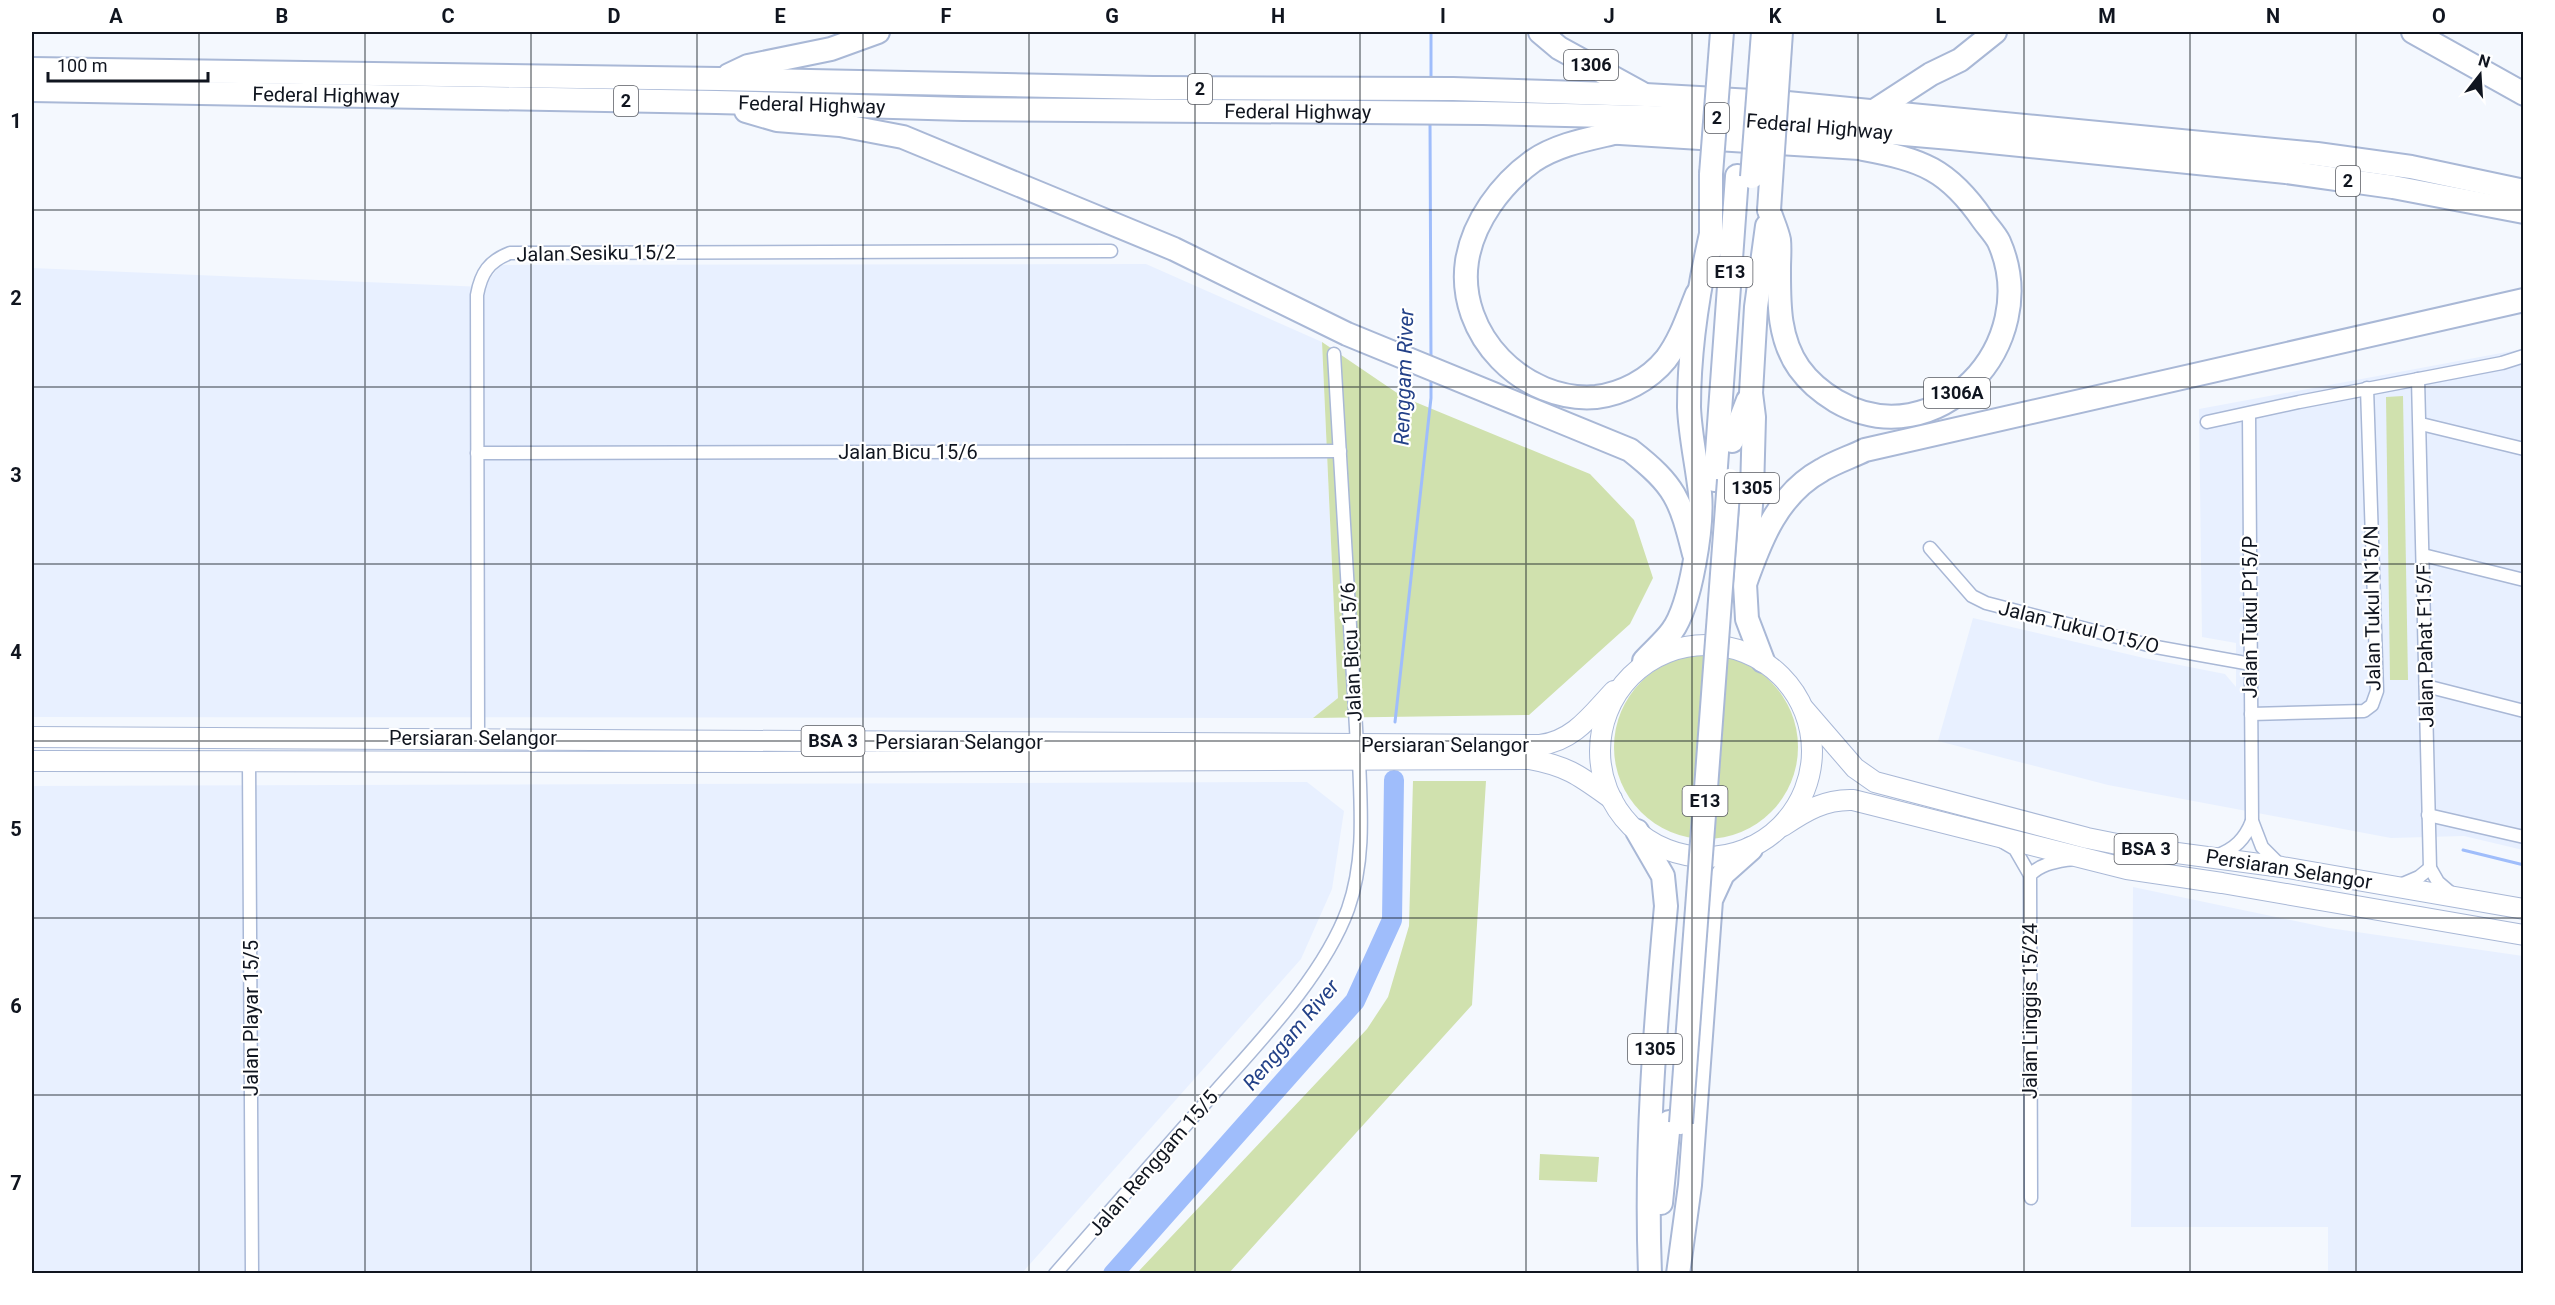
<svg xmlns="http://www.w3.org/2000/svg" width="2555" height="1305" font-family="Roboto,sans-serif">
<rect width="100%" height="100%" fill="#f4f8fe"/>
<g fill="#e8f0ff">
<polygon points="1146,264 1322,342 1338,698 1313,718 32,717 32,268 484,287 500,265"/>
<polygon points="2523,349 2523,850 2464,836 2391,838 2108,785 1938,741 1973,618 2144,658 2225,674 2236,687 2236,643 2202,637 2199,409"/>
<polygon points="1307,782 1344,811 1332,889 1301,959 1022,1273 32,1274 32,786"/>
<polygon points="2133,887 2329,928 2523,956 2523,1273 2328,1273 2328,1227 2131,1227"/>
</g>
<g fill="#d0e1ae">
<polygon points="1322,342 1403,397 1590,474 1634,520 1653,578 1630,624 1529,715 1313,718 1338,698"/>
<polygon points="2403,396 2408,680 2390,680 2386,397"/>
<circle cx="1706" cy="747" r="92"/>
<polygon points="1413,781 1486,781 1472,1005 1229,1273 1137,1273 1367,1029 1388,997 1409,926"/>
<polygon points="1540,1154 1599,1157 1597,1182 1539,1180"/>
</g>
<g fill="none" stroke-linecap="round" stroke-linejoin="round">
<g stroke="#9fbdfb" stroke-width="3">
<polyline points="1431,81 1431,32"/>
<polyline points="1430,120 1431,360"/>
<polyline points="1395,722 1431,398 1431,378"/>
<polyline points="2463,850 2524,865"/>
</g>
<polyline stroke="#9fbdfb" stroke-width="20" points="1113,1274 1355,1001 1392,920 1394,780"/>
<defs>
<g id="street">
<polyline points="1334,354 1357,745"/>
<polyline points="2418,379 2430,868 2438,882 2452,894"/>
<polyline points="2249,414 2252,821 2262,847 2280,865"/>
<polyline points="2207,422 2299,402 2502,363 2524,356"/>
<polyline points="2421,424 2524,449"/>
<polyline points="477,453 1340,451"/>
<polyline points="1930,548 1972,596 1986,603 2156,647 2251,664"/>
<polyline points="2423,555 2524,580"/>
<polyline points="2426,686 2524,711"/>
<polyline points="2251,714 2364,711 2372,705 2377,691 2367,388"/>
<path d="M 478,738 L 477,295 C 481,273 489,261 510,253 L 1111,251"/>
<polyline points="249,762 252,1274"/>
<polyline points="2428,815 2524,837"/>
<polyline points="2003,842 2015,849 2030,875"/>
<path d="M 2216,856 C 2235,849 2245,839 2252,821"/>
<polyline points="2398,886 2419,877 2430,868"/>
<path d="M 2031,1198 L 2030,875 C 2042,863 2055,862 2072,859"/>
<path d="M 1055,1274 C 1108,1213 1161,1153 1215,1092 C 1261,1040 1324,975 1348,909 C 1365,861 1361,811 1359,760"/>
</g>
<g id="primary">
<circle cx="1706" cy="751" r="106"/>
<polyline points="1804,709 1855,768 1875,782 2087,838 2132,847 2282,867 2524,909"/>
<path d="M 32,737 L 1540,745 C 1574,741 1592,714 1614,691"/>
<path d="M 32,761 L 762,762 L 1529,759 C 1568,766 1580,776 1612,799"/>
<path d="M 1783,826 C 1805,811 1825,799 1853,800 L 2127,869 L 2222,883 L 2524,935"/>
</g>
<g id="highway">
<polyline points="1540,32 1559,48 1641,93"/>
<polyline points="2413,32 2524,94"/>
<polyline points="32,69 719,79 1153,88 1453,89 1645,95 1787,103 2317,154 2411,167 2524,191"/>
<polyline points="729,75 748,66 831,49 878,32"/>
<path id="s1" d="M 32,90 L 716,102 L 963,109 L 1483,113 L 1730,119 L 1951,138 L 2286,172 L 2393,187 L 2524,212"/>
<path d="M 746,111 L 777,120 L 840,125 L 903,137 L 1174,249 L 1347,334 L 1630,450 C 1676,486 1680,499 1694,554"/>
<polyline points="1874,111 1931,74 1960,60 1995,32"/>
<polyline points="1604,132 1876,149"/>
<path d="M 1618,132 C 1589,139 1558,144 1533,161 C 1501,184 1473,222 1467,261 C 1456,335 1524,403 1596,397 C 1622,394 1649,380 1666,359 C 1681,339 1688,316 1697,294"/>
<path d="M 1769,210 C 1772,220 1777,230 1779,240 C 1780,249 1779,259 1779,268 C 1779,302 1778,338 1799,368 C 1809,382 1821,392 1836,401 C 1936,459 2044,344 1999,242 C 1995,234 1988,227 1983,220 C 1948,169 1922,160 1863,149"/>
<polyline points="1711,249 1711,174"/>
<polyline points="1732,441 1748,400"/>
<polyline points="1715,480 1737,176"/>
<path d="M 1745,584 C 1761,539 1778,494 1822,470 C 1835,462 1851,457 1865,450 L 2524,300"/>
<path d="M 1644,661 C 1653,651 1664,642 1672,631 C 1691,605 1703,525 1700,493 C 1697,465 1690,435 1689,407 C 1689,348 1698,291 1711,234"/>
<polyline points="1763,661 1747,619 1745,584 1752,492 1754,417 1751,393 1756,307 1767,226"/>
<path d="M 1637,831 L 1663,876 L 1666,906 C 1655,1028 1645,1151 1650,1274"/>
<polyline points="1661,1203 1669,1122"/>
<polyline points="1678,1274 1690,1185 1711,900 1723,874 1751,849"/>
</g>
</defs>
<use href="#street" stroke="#a9b8d6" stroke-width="15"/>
<use href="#primary" stroke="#a9b8d6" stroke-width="22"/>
<use href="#highway" stroke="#a9b8d6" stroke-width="26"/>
<use href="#street" stroke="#fff" stroke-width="12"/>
<use href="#primary" stroke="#fff" stroke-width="20"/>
<use href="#highway" stroke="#fff" stroke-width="22"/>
<defs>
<g id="highway-bridge">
<polyline points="1711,174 1722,32"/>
<polyline points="1752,177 1763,32"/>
<polyline points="1769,210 1781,32"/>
<polyline points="1681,1123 1729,480"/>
</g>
</defs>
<use href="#highway-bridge" stroke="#a9b8d6" stroke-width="26" stroke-linecap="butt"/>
<use href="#highway-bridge" stroke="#fff" stroke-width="22"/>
</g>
<path fill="none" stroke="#10151f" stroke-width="1.5" stroke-opacity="0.55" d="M 199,32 L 199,1274M 365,32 L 365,1274M 531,32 L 531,1274M 697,32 L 697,1274M 863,32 L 863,1274M 1029,32 L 1029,1274M 1195,32 L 1195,1274M 1360,32 L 1360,1274M 1526,32 L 1526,1274M 1692,32 L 1692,1274M 1858,32 L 1858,1274M 2024,32 L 2024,1274M 2190,32 L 2190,1274M 2356,32 L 2356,1274M 32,210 L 2524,210M 32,387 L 2524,387M 32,564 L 2524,564M 32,741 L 2524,741M 32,918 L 2524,918M 32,1095 L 2524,1095"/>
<g text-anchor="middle" stroke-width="4.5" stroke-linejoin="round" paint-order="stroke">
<g fill="#fff" stroke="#585b62" stroke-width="1.5">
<rect x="1564" y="50" width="54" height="30" rx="4.5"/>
<rect x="1188" y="74" width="24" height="30" rx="4.5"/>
<rect x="614" y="86" width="24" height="30" rx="4.5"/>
<rect x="1705" y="103" width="24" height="30" rx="4.5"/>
<rect x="2336" y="166" width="24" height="30" rx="4.5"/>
<rect x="1707.5" y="257" width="45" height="30" rx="4.5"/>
<rect x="1924" y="378" width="66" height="30" rx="4.5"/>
<rect x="1725" y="473" width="54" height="30" rx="4.5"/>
<rect x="801.5" y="726" width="63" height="30" rx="4.5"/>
<rect x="1682.5" y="786" width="45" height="30" rx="4.5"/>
<rect x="2114.5" y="834" width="63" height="30" rx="4.5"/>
<rect x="1628" y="1034" width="54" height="30" rx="4.5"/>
</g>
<g font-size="18" font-weight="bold" fill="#10151f">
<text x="1591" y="71">1306</text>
<text x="1200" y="95">2</text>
<text x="626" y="107">2</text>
<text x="1717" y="124">2</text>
<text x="2348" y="187">2</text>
<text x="1730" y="278">E13</text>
<text x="1957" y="399">1306A</text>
<text x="1752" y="494">1305</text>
<text x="833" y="747">BSA 3</text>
<text x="1705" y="807">E13</text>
<text x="2146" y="855">BSA 3</text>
<text x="1655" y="1055">1305</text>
</g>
<g font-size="20" fill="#10151f" stroke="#fff">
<text dy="7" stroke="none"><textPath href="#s1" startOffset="294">Federal Highway</textPath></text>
<text dy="7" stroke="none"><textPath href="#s1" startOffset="780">Federal Highway</textPath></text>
<text dy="7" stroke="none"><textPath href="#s1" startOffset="1266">Federal Highway</textPath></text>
<text dy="7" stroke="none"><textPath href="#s1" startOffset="1788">Federal Highway</textPath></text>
<text transform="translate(596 253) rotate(-1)" y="7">Jalan Sesiku 15/2</text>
<text x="908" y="459">Jalan Bicu 15/6</text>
<text transform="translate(2372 608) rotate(-91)" y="7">Jalan Tukul N15/N</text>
<text transform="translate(2250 617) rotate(-90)" y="7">Jalan Tukul P15/P</text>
<text transform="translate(2079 627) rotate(14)" y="7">Jalan Tukul O15/O</text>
<text transform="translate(2425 646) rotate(-91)" y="7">Jalan Pahat F15/F</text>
<text transform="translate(1351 652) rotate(-93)" y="7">Jalan Bicu 15/6</text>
<text x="473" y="745">Persiaran Selangor</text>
<text x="959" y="749">Persiaran Selangor</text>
<text x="1445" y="752">Persiaran Selangor</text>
<text transform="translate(2289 869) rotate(9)" y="7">Persiaran Selangor</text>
<text transform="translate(2030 1011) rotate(-90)" y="7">Jalan Linggis 15/24</text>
<text transform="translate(251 1018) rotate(-90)" y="7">Jalan Playar 15/5</text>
<text transform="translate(1153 1163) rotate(-49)" y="7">Jalan Renggam 15/5</text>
</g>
<g font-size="21" font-style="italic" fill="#234188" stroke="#fff">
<text transform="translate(1404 377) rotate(-88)" y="7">Renggam River</text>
<text transform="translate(1291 1035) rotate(-50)" y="7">Renggam River</text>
</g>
</g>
<rect width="2555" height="1305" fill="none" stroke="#ffffff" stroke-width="66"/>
<g transform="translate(2480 75) rotate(17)" stroke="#ffffff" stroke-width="4.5" paint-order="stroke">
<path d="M0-4.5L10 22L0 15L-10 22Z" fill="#10151f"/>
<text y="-9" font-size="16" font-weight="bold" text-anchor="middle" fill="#10151f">N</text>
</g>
<path d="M48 72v9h160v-9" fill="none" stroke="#10151f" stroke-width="3"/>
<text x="57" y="72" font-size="18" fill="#10151f" stroke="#ffffff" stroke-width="4.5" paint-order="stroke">100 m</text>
<rect x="33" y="33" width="2489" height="1239" fill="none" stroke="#10151f" stroke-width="2"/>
<g font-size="20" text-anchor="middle" font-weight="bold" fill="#10151f">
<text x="116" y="23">A</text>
<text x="282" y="23">B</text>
<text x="448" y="23">C</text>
<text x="614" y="23">D</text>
<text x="780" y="23">E</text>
<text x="946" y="23">F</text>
<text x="1112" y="23">G</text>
<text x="1278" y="23">H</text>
<text x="1443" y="23">I</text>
<text x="1609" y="23">J</text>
<text x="1775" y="23">K</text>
<text x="1941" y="23">L</text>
<text x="2107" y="23">M</text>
<text x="2273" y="23">N</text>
<text x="2439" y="23">O</text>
<text x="16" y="128">1</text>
<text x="16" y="305">2</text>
<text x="16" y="482">3</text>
<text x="16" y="659">4</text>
<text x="16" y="836">5</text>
<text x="16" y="1013">6</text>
<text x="16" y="1190">7</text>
</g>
</svg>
